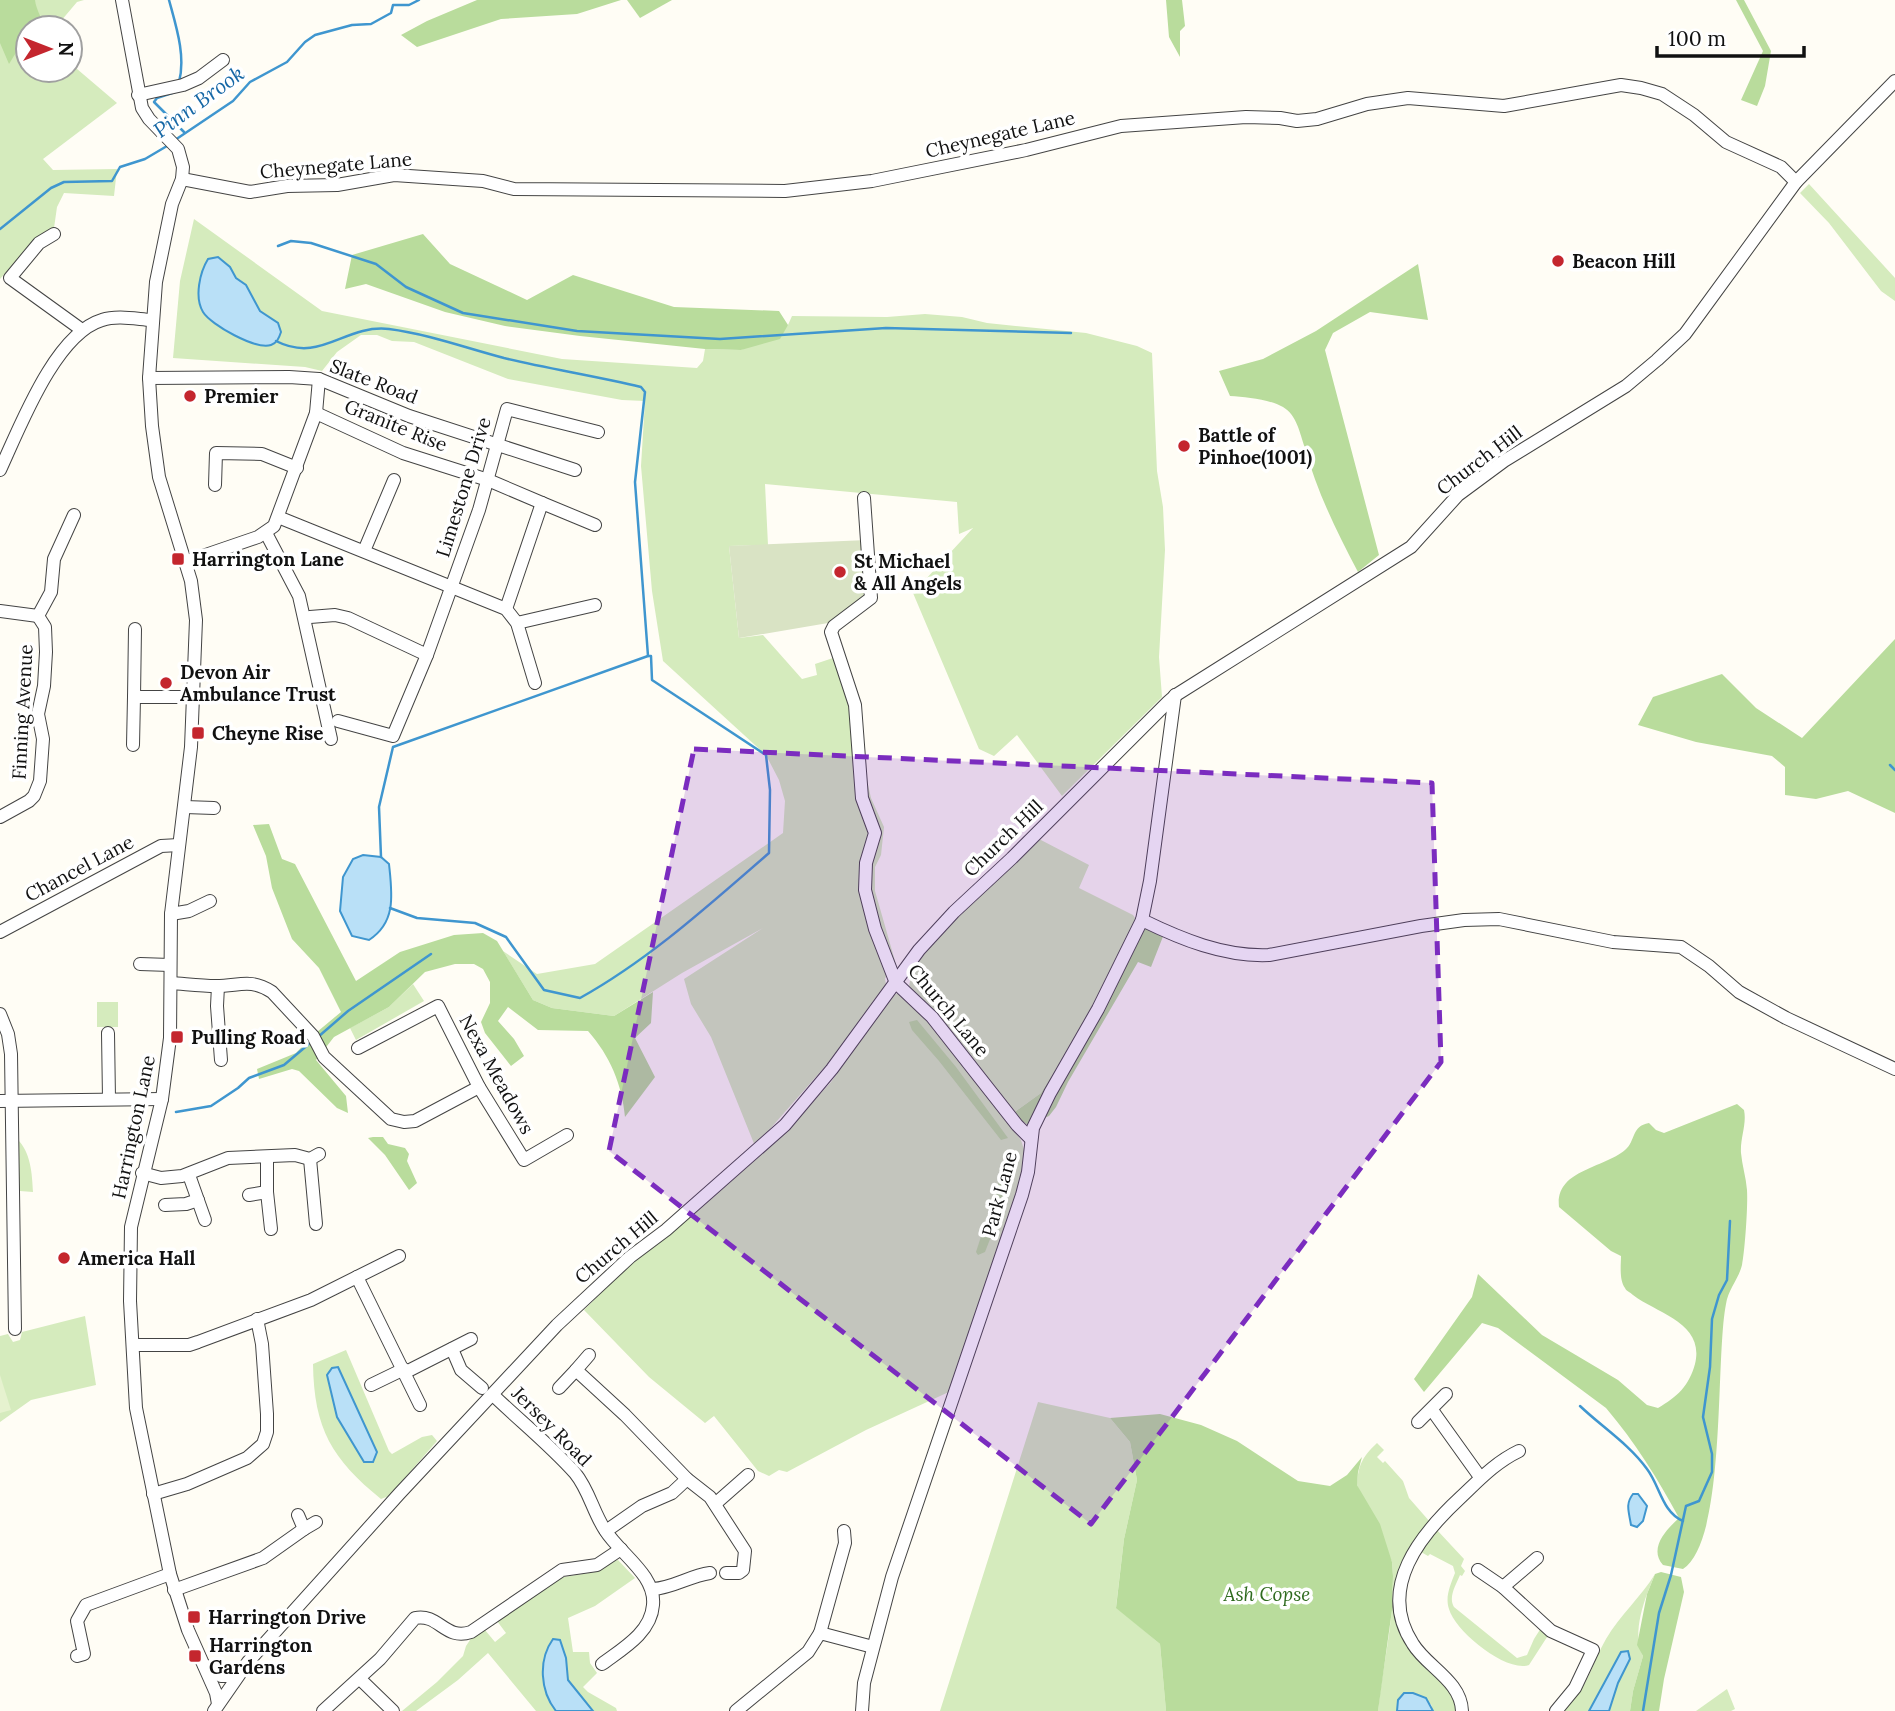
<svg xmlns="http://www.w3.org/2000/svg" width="1895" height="1711" font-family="Lora,serif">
<rect width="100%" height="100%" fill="#fffdf5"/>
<g fill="#d5ebbd">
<polygon points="0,0 84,0 77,2 55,28 28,28 28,70 70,70 70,63 117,103 43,159 53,170 117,169 114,196 64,193 57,207 54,228 32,243 0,279"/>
<polygon points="1809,184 1895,278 1895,301 1881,291 1829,223 1800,193"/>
<polygon points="194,219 322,311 562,359 697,368 703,361 705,349 741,350 788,325 792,316 887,317 925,314 962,317 987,323 1086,333 1137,346 1152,353 1157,471 1163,507 1165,550 1159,657 1162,697 1062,796 1017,735 994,756 979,749 913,593 973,528 959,534 957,502 765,484 768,545 729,546 739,638 763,635 802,679 817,675 815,664 836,657 846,686 871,798 884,827 881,855 875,867 875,891 897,968 885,978 886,985 844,1045 755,1146 711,1037 691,1004 684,979 763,928 682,973 614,1016 552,1008 533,1000 503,951 537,974 595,964 783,833 785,801 779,780 766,755 663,661 652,591 641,466 645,401 622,400 508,379 414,342 392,341 377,335 361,335 337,352 322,371 305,367 173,358 180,281"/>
<polygon points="1039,839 1089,865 1079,888 1133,915 1137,921 1090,1014 1041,1093 1012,1114 909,986 913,966 957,914"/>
<polygon points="413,984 424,1001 356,1040 350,1028 389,1007"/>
<polygon points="898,993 928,1020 1021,1140 1026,1156 1023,1172 951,1391 866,1430 787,1472 779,1470 769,1476 758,1471 714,1416 705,1423 649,1377 584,1310 626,1268 778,1140 831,1082 892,996"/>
<rect x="97" y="1002" width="21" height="25"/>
<path d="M 17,1139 C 31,1152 32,1174 33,1192 L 20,1191 L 18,1188 Z"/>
<polygon points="85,1316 96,1385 31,1400 0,1422 0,1336 8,1334 13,1342 20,1340 22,1332"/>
<path d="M 346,1350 L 389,1451 L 392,1454 L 422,1437 L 432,1435 L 437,1441 L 389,1496 L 381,1499 C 332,1459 314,1429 313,1364 Z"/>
<polygon points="1038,1402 1110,1418 1130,1442 1137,1480 1124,1539 1116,1607 1160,1644 1166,1711 940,1711"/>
<path d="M 1377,1443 L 1384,1450 L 1377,1457 L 1383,1463 L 1385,1461 L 1403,1481 L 1409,1498 L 1430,1522 L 1414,1543 L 1397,1612 L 1452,1691 L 1459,1711 L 1433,1711 L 1431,1704 L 1397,1708 L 1397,1711 L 1378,1711 C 1383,1662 1397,1610 1392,1562 L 1357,1485 C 1358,1465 1363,1456 1377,1443 Z"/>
<path d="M 1437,1530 L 1464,1559 L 1461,1566 L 1465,1571 L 1462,1576 L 1460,1575 C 1456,1585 1448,1597 1454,1607 L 1517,1658 L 1527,1655 L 1534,1639 L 1541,1628 L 1549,1634 L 1529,1665 C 1506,1673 1455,1631 1449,1609 C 1445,1597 1450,1586 1455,1573 L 1453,1566 L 1430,1554 L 1428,1556 L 1421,1552 Z"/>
<polygon points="618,1560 635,1578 595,1606 568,1618 573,1652 589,1652 590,1663 597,1673 583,1687 588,1692 616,1708 617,1711 536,1711 488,1653 458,1680 416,1711 402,1711 437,1682 463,1656 466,1646 472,1637 485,1630 495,1642 506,1633 497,1621 558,1578 595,1572 609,1562"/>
<path d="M 1655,1574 C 1645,1598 1631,1632 1643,1656 L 1633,1691 L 1630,1711 L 1609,1711 L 1618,1683 L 1630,1659 L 1628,1651 L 1621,1652 L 1589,1711 L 1561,1711 C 1587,1693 1591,1665 1606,1639 C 1620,1615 1641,1597 1655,1574 Z"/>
<polygon points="1727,1689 1735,1709 1731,1711 1696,1711"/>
</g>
<g fill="#b9dc9c">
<path d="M 0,0 L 35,0 C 36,10 43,19 44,28 L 28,28 L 28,45 L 20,46 L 9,64 L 0,43 Z"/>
<polygon points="477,0 621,0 577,14 501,19 417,47 401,35 427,21"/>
<polygon points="627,0 672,0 640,18"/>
<polygon points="1166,0 1182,0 1185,26 1180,31 1180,57 1169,37"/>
<polygon points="1736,0 1744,0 1771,51 1765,86 1757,106 1741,100 1763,51"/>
<polygon points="423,234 450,264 527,300 573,275 674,307 779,311 788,325 780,339 741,350 705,349 580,336 505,326 445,312 366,284 345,289 352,255"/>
<path d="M 1418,264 L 1428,320 L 1370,312 L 1333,333 L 1325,350 L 1379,555 L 1358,572 C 1337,532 1317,492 1305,448 C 1300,434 1297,415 1283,407 C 1268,399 1246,397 1230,396 L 1219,371 L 1263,359 L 1316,331 Z"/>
<polygon points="1895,639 1895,813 1848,791 1816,799 1785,795 1785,767 1772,756 1696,742 1638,725 1653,697 1722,674 1756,708 1802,738"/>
<path d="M 269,824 L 282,859 L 295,864 L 356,981 L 400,952 L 454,935 L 483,933 L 497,941 L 533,1000 L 552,1008 L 614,1016 L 653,992 L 651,1023 L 635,1038 L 655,1077 L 625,1117 C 622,1084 610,1056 588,1031 L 538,1030 L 508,1007 L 498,1021 L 514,1039 L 524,1056 L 511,1066 L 485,1033 L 481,1022 L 490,1003 L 490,982 L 483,969 L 474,964 L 455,964 L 425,972 L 389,1007 L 334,1037 L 316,1060 L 346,1096 L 348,1113 L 337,1108 L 299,1071 L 292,1069 L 259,1079 L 257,1069 L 296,1053 L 311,1037 L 341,1012 L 319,968 L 292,939 L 272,888 L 266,856 L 253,825 Z"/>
<polygon points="1137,921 1164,934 1151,967 1138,962 1068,1082 1056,1107 1049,1116 1028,1125 1012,1114 1041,1093 1090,1014"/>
<polygon points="917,1020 956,1067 1008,1138 1001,1140 939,1061 912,1030 909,1022"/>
<path d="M 1737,1104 L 1744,1110 C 1747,1124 1740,1138 1741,1153 C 1742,1165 1746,1177 1747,1190 C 1748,1205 1745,1250 1742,1265 C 1739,1278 1728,1290 1726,1304 C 1715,1360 1727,1540 1683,1569 L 1663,1565 C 1648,1548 1667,1529 1679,1518 C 1658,1479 1635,1442 1606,1408 L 1498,1328 L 1482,1323 L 1424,1392 L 1414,1379 L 1472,1297 L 1478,1274 L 1542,1335 L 1618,1380 L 1647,1405 L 1658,1408 C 1677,1397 1689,1386 1695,1364 C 1705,1323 1658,1314 1633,1295 C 1630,1292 1626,1291 1625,1288 C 1619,1280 1621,1265 1621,1256 L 1611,1251 L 1559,1207 C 1555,1170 1602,1169 1625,1150 C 1636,1141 1631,1126 1649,1123 L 1656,1130 L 1664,1133 Z"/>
<polygon points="373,1137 383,1137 388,1144 405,1148 409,1154 407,1161 417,1183 409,1190 385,1155 368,1138"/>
<path d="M 1014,1155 C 1007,1189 998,1220 985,1252 L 978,1255 L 976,1252 L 1005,1163 Z"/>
<polygon points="1160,1414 1201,1425 1237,1441 1298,1481 1330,1486 1347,1475 1362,1457 1358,1472 1357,1485 1380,1524 1392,1562 1393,1576 1392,1610 1378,1711 1166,1711 1160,1644 1116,1608 1124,1539 1137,1480 1130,1442 1110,1418"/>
<polygon points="1661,1572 1681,1577 1684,1592 1664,1679 1659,1711 1630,1711 1633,1691 1643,1656 1637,1645 1647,1594 1655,1574"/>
</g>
<polygon fill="#d9e3c4" points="867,540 871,598 834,622 739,638 729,546"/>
<polygon fill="#e6f2cf" points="0,1375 11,1410 0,1413"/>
<g fill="#b9e0f7" stroke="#3f96cf" stroke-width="2">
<path d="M 218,257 L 230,267 L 236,278 L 246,285 L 260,311 L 278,323 L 281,332 C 279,338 277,343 271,345 C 256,350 211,325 203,312 C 194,297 200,272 208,259 Z"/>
<path d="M 363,855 L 381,857 L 389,864 C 392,893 397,922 369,940 L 352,936 L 340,911 L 343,877 L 353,859 Z"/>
<polygon points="338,1367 377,1452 373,1462 364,1462 337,1417 327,1375 332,1368"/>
<path d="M 1633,1494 L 1638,1494 L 1647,1506 L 1643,1521 L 1637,1527 L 1631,1525 C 1629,1512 1625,1504 1633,1494 Z"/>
<path d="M 553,1639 L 560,1640 L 566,1658 L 568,1680 L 593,1711 L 556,1711 C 540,1691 538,1660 553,1639 Z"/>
<polygon points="1628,1651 1630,1659 1618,1683 1609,1711 1589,1711 1621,1652"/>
<polygon points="1404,1693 1413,1693 1426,1698 1433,1711 1397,1711 1398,1700"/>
</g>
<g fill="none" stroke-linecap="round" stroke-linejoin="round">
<g stroke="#3f96cf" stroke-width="2.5">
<path d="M 169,0 C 176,26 186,56 179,82"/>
<polyline points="175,92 157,98 154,102 184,132"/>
<polyline points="175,140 233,101 250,82 287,62 305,42 315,35 352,25 371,24 391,13 393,5 409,5 419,0"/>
<polyline points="0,229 51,188 64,182 112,181 120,167 145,159 167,146"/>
<polyline points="278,246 291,241 311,243 376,264 406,287 463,313 577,331 720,339 886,328 1071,333"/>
<path d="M 276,341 C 321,364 344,324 389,329 C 428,334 466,348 504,358 C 550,369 596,376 641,387 L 645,392 L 635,482 L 648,656 L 651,656 L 652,680 L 766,755 L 770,790 L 769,853 C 709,905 650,959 580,998 L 544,990 L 506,937 L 475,923 L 417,918 L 390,908"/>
<polyline points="1890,765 1895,770"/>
<polyline points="381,857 379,807 393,747 648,656"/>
<polyline points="318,1037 348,1011 431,954"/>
<polyline points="176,1112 211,1106 238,1088 249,1078 284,1065 310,1043"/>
<path d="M 1580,1406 C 1602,1427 1629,1444 1647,1469 C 1660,1486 1662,1512 1683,1521"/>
<polyline points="1643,1711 1659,1613 1671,1575 1686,1506 1699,1501 1712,1472 1712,1454 1703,1417 1710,1367 1712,1319 1719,1295 1727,1280 1730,1221"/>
</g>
<defs>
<g id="minor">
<polyline points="122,0 142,108 149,119 178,149 183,167 182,179 172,204 156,282 149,378 152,426 159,477 191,581 196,620 191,747 171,914 170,1038 162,1099 131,1227 130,1301 136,1408 170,1574 188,1630 216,1693 218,1704"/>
<polyline points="138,95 183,85 199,78 223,60"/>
<polyline points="182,179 250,192 287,186 337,185 394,175 483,181 514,189 785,191 872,181 1026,150 1121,126 1246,117 1280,118 1297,121 1317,119 1367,104 1408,98 1504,106 1621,85 1641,88 1662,94 1694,115 1726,142 1781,167 1796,182"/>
<polyline points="54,234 39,243 10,278 82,330"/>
<polyline points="149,378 289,377 319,379 409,416 575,470"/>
<polyline points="316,413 403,453 488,480 542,503"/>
<path d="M 0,470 C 20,427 55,334 102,320 C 117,315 136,319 151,320"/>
<polyline points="215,485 216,453 262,454 297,468"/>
<polyline points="864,498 871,598 834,626 831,632 855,705 862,798 875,833 866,863 865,890 875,929 896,983 932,1017 1017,1125 1031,1139"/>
<polyline points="278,517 506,609 517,623 535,683"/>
<polyline points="266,533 299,596 331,739"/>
<polyline points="364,551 394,480"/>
<polyline points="185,562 258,537 274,526 316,413 319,379"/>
<polyline points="506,609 542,503 595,525"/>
<polyline points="0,611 38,616"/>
<polyline points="38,616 51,592 54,559 74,515"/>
<polyline points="310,617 335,615 348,618 427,655"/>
<polyline points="517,623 595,605"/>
<polyline points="134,697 135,629"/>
<polyline points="338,721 393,736 427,655 479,510 507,409 598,432"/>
<polyline points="133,745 134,697 192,697"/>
<polyline points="185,807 214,808"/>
<polyline points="0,817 29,801 34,796 40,781 43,739 38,714 44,686 46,652 45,627 38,616"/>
<polyline points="171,914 189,911 210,901"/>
<path d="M 1142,920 C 1181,939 1224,957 1269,955 L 1421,926 L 1464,920 L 1499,919 L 1613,942 L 1681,947 L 1709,966 L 1739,992 L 1786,1018 L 1895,1069"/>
<polyline points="0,932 161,846 179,845"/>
<polyline points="140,964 170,965"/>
<path d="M 171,983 C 186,984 201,986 216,986 C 240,986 250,978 272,992 L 313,1036 L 324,1057 L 391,1119 L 404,1122 L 415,1121 L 479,1087"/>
<polyline points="218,986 217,1006 221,1060"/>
<polyline points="0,1014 8,1034 11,1054 15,1329"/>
<polyline points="108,1033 109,1099"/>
<polyline points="358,1048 438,1006 479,1087 524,1160 567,1135"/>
<polyline points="0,1101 162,1099"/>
<polyline points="267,1157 267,1192 271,1229"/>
<polyline points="310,1159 316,1224"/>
<polyline points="142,1173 161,1178 182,1176 228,1158 295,1155 310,1159 319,1154"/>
<polyline points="189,1175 205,1220"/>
<polyline points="249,1195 267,1192"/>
<polyline points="165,1205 186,1204 198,1200"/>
<polyline points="357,1277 420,1405"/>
<polyline points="134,1345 189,1345 198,1342 311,1300 399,1256"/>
<polyline points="452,1349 461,1370 482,1388"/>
<polyline points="576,1370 589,1355"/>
<polyline points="406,1372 471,1339"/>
<polyline points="371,1385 404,1369"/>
<polyline points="559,1388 576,1370 625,1415 687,1479 710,1497 745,1551 743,1570 739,1573 726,1573"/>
<path d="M 493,1395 C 520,1421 550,1445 575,1473 C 589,1490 593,1512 605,1530 C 620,1554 656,1575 653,1605 C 651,1633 622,1649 602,1664"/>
<polyline points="1432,1410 1480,1477"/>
<polyline points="1418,1422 1446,1394"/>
<polyline points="153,1494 187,1484 247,1458 263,1444 267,1432 267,1414 262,1344 257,1319"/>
<polyline points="715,1504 748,1475"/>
<polyline points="298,1515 304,1529 316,1522"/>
<polyline points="606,1531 642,1506 672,1493 687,1479"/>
<polyline points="1478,1570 1503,1587 1551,1631 1593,1650 1575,1688 1556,1711"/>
<polyline points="1503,1587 1537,1558"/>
<path d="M 653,1589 C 673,1588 689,1576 710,1573"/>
<polyline points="174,1590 263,1558 304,1529"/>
<polyline points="820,1633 845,1543 844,1531"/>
<polyline points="77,1656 84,1654 77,1621 86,1605 170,1574"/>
<polyline points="204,1665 221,1676 237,1676"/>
<polyline points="360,1679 393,1711"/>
<polyline points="214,1711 248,1662 399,1494 557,1325 630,1257 666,1230 785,1125 832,1069 919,950 954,912 1012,858 1168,702 1176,695 1411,547 1458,495 1504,461 1626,386 1657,360 1685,334 1796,182 1895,81"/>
<path d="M 323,1711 L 380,1659 L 415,1618 C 439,1613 445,1641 471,1632 L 562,1570 L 597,1565 L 621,1549"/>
<polyline points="736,1711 808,1652 820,1633 873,1647"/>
<polyline points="862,1711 864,1683 892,1577 1022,1195 1028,1172 1033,1128 1050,1093 1098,1009 1142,920 1150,881 1175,695"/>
<path d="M 1462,1711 C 1461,1681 1427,1667 1413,1644 C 1376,1588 1421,1534 1461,1497 C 1480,1479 1496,1462 1519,1451"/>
</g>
</defs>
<use href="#minor" stroke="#444" stroke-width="14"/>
<use href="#minor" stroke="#fff" stroke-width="12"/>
</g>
<path fill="#7b2cbf" fill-opacity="0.2" stroke="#7b2cbf" stroke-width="5" stroke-dasharray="14 9" stroke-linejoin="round" d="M 694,749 L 1432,783 L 1441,1062 L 1091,1524 L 609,1151 Z"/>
<g fill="#c4262e" stroke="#fff" stroke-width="2.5">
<circle cx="1558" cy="261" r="7"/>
<circle cx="190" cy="396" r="7"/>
<circle cx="1184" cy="446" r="7"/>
<rect x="171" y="552" width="14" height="14" rx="3.5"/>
<circle cx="840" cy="572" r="7"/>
<circle cx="166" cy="683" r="7"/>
<rect x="191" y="726" width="14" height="14" rx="3.5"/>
<rect x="170" y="1030" width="14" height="14" rx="3.5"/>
<circle cx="64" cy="1258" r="7"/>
<rect x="187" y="1610" width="14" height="14" rx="3.5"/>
<rect x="188" y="1649" width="14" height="14" rx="3.5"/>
</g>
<g text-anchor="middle" stroke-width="7" stroke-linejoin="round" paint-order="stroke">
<g font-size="19" fill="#111" stroke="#fff">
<text transform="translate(1000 134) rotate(-13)" y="7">Cheynegate Lane</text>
<text transform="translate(336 165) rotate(-5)" y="7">Cheynegate Lane</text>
<text transform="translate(374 381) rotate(21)" y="7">Slate Road</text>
<text transform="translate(396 425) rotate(22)" y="7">Granite Rise</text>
<text transform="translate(1479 460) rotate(-37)" y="7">Church Hill</text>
<text transform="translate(463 487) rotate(-73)" y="7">Limestone Drive</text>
<text transform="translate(22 712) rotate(-87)" y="7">Finning Avenue</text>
<text transform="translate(1003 838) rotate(-44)" y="7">Church Hill</text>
<text transform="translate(79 868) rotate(-28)" y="7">Chancel Lane</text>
<text transform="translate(949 1010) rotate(50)" y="7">Church Lane</text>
<text transform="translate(497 1074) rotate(61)" y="7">Nexa Meadows</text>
<text transform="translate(133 1127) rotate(-78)" y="7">Harrington Lane</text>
<text transform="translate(999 1194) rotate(-75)" y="7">Park Lane</text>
<text transform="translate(616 1247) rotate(-40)" y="7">Church Hill</text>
<text transform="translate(552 1426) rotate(45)" y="7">Jersey Road</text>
</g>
<g font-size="19" font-weight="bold" fill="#111" stroke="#fff" text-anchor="start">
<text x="1572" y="268">Beacon Hill</text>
<text x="204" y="403">Premier</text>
<text x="1198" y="442">Battle of<tspan x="1198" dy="22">Pinhoe(1001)</tspan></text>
<text x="192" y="566">Harrington Lane</text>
<text x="854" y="568">St Michael<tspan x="854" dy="22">&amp; All Angels</tspan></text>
<text x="180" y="679">Devon Air<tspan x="180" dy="22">Ambulance Trust</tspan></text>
<text x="212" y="740">Cheyne Rise</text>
<text x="191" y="1044">Pulling Road</text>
<text x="78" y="1265">America Hall</text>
<text x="208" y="1624">Harrington Drive</text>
<text x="209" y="1652">Harrington<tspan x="209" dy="22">Gardens</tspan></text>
</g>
<g font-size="19" font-style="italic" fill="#2f6b1f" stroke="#fff">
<text x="1267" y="1601">Ash Copse</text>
</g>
<g font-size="21" font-style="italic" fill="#1768a6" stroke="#fff">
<text transform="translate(199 102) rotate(-36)" y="7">Pinn Brook</text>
</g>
</g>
<g transform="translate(49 49) rotate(90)"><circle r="33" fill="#ffffff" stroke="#a0a0a0" stroke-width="2"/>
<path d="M0-5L12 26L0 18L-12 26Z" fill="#c4262e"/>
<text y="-10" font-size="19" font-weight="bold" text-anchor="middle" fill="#111111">N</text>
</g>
<path d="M1657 46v10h147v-10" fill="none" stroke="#111111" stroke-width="3.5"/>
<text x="1668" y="46" font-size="21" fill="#111111" stroke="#ffffff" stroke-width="5" paint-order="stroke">100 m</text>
</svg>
